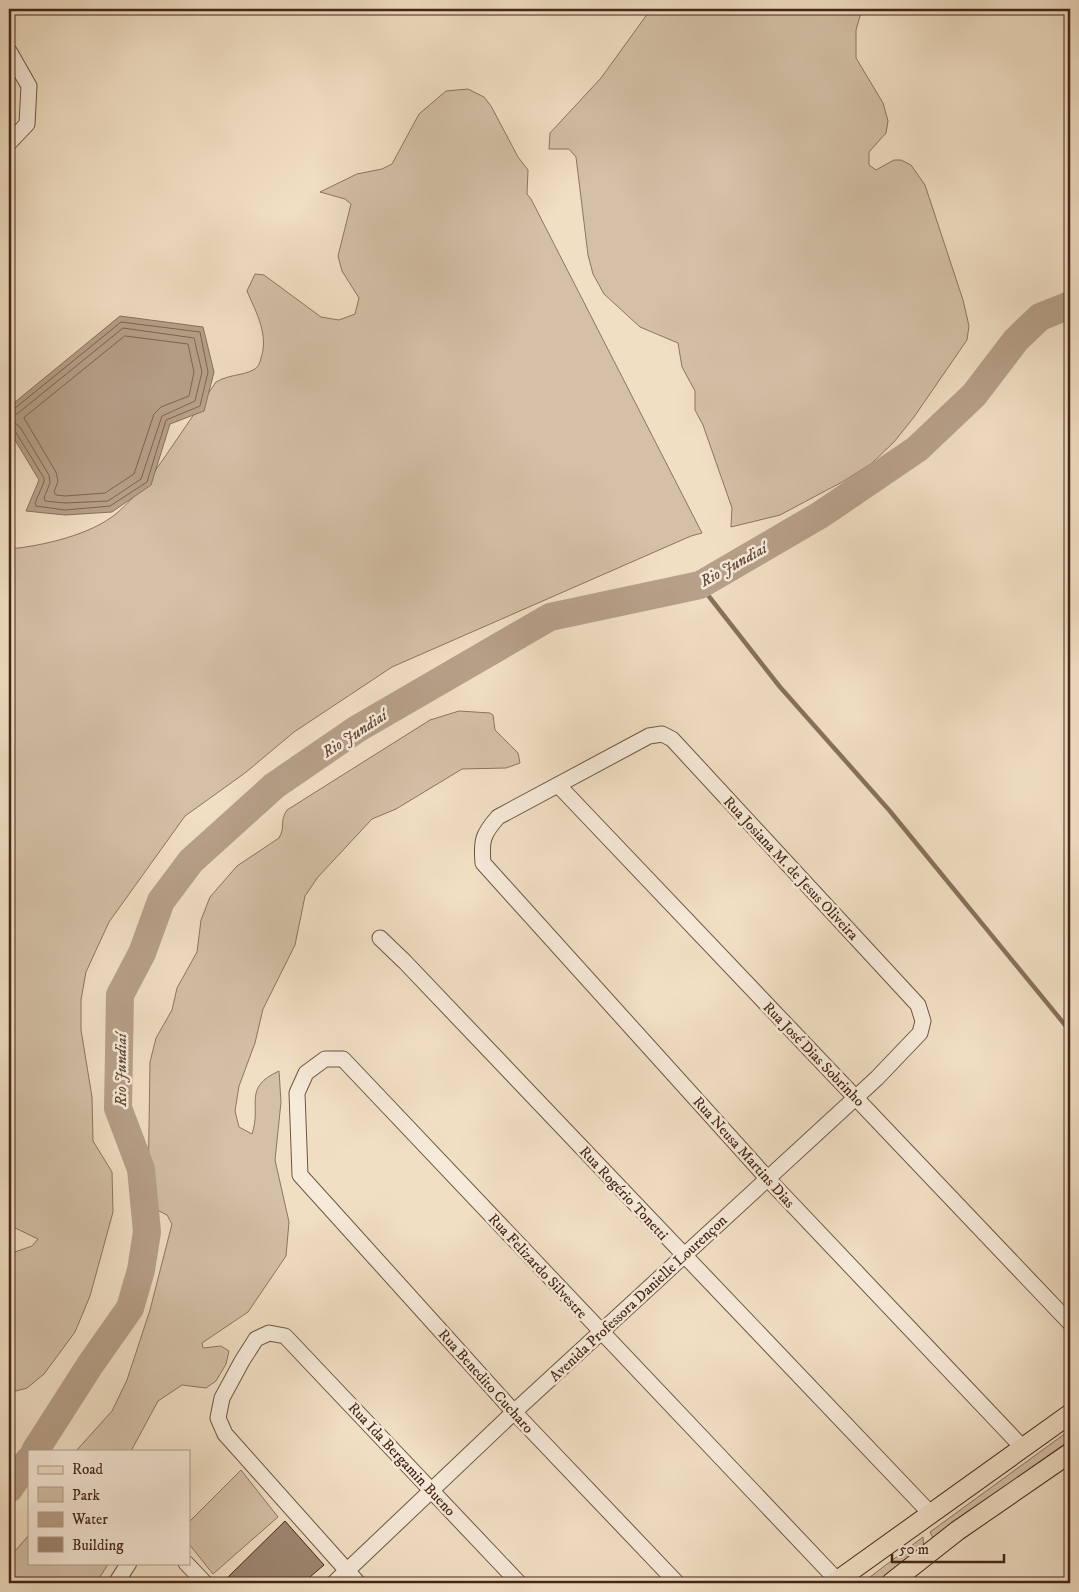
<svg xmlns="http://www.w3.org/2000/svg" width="1079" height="1592" font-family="'IM FELL DW Pica',serif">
<rect width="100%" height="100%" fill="#f1dfc4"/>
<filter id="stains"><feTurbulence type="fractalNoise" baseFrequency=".004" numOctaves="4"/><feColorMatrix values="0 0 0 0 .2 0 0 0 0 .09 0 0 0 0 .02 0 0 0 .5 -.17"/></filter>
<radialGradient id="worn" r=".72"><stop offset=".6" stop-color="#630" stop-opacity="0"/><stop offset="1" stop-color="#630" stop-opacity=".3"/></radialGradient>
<g fill="#d4c0a7" stroke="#8c745f">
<polygon points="651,9 862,9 856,30 856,58 883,103 888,121 886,133 869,152 869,165 876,170 894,160 901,160 911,165 925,185 963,300 969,326 967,340 914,417 894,442 872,463 844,481 780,515 731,527 732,508 703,425 695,410 695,391 682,367 678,343 640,327 604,294 593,274 588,255 576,157 569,149 549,149 550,133 601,78"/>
<path d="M 468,89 L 484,97 L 491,106 L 518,157 L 528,170 L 527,194 L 531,199 L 702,533 L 691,536 L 392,667 L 294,732 L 245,773 L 185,816 L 109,922 L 86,972 L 81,1000 L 81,1030 L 92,1097 L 93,1141 L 112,1172 L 113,1212 L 90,1296 L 75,1332 L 44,1374 L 27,1388 L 16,1391 L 9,1390 L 9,1254 L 32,1246 L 38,1239 L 9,1225 L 9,549 C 42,546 91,535 117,513 C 140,493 156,470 173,445 C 187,424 202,403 216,382 C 230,374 242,376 253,370 C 258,368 260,363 261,358 C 269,335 256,312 247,291 L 255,274 L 264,275 L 321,317 L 339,320 L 355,314 L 359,298 L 342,271 L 338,256 L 351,204 L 345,199 L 320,192 L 357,174 L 382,169 L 392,164 L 419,114 L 446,91 Z"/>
<path d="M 459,711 L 490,713 L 493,715 L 495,730 L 518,753 L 520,763 L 506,768 L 462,769 L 396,809 L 372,819 L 318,877 L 305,896 L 295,945 L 263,1009 L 255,1043 L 239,1086 L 235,1111 L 239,1127 L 252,1134 C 262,1104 242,1088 279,1071 L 281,1102 L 275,1160 L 289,1222 L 286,1256 L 248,1312 L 202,1343 L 203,1348 L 221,1346 L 229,1351 L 226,1364 L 216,1381 L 206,1388 L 182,1385 L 158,1401 L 131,1451 L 76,1451 L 112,1411 L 127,1380 L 150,1310 L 172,1224 L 167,1215 L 153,1208 L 148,1193 L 150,1062 L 156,1038 L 172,1010 L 177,988 L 197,952 L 201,920 L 210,897 L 237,866 L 279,838 C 286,826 279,822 287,810 L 430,720 Z"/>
<polygon points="1070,1430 1070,1440 933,1538 930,1532"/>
<polygon points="241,1470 278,1517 213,1574 189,1544 189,1522"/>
<polygon points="29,1535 29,1563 109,1563 96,1583 9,1583 9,1553 15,1551"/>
<polygon points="923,1537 924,1549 881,1583 862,1583"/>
</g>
<polygon fill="#b7a089" stroke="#89705b" points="120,316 203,327 214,372 204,411 170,424 151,485 112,512 65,515 26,511 39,480 9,430 9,407"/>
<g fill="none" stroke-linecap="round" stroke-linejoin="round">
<g stroke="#7e6450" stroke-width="1">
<polygon points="125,336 188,344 194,372 189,396 161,407 154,414 134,474 105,493 65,496 56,495 54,492 58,481 56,472 24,418"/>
<polyline points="9,410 14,409 121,322 200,332 208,372 200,406 166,420 147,482 110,506 65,510 36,506 35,503 44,482 44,478 15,431 9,428"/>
<polyline points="9,416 17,414 123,328 194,338 202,372 195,401 162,416 141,479 108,501 65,503 45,501 44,498 50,483 49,475 20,427 15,423 9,422"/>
</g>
<polyline stroke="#89705b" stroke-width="4.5" points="700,585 780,687 889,810 1070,1031"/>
<g stroke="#b7a089" stroke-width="28">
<polyline points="35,1451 90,1365 130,1308 141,1270 147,1232 141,1169 118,1108 120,995 142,953 161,901 191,861 274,786 357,729 550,617 700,585 820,515 917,449 974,395 1016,340 1040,317 1070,305"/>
<polyline points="9,1489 29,1460"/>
</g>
</g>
<polygon fill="#9e8771" stroke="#452717" points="285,1521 324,1565 303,1583 222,1583"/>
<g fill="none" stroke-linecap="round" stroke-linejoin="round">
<defs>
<g id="minor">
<polyline points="9,51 29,86 27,124 9,143"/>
<polyline points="559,786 1070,1323"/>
<polyline points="380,938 405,962 931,1514"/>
<polyline points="186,1563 205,1583"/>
<polyline points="116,1583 129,1563"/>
<path d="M 334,1583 L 514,1412 L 877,1078 L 920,1033 L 923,1021 L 918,1005 L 672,739 L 662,734 L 649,736 L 498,817 C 483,834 481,840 483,863 L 768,1179 L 1023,1448"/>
<polyline points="358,1583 225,1434 218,1418 222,1398 242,1361 256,1339 269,1333 285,1336 519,1583"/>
<polyline points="677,1583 514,1412 300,1175 297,1093 306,1073 325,1059 343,1059 837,1580"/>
</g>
<g id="major">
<polyline points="834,1583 1070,1414"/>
<polyline points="891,1583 957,1531 1070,1453"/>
</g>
</defs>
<use href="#minor" stroke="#705542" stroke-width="17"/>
<use href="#major" stroke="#452717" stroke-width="21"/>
<use href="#minor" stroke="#f6ead9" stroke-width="15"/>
<use href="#major" stroke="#f1dfc4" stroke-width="19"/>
</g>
<g text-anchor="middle" stroke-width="5" stroke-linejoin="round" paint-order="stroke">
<g font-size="15" fill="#452717" stroke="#f6ead9">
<text transform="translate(791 868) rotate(47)" y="5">Rua Josiana M. de Jesus Oliveira</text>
<text transform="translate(814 1054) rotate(46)" y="5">Rua José Dias Sobrinho</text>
<text transform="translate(744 1152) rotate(48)" y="5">Rua Neusa Martins Dias</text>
<text transform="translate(624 1193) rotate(47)" y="5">Rua Rogério Tonetti</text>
<text transform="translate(538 1266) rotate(47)" y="5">Rua Felizardo Silvestre</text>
<text transform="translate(638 1298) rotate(-43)" y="5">Avenida Professora Danielle Lourençon</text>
<text transform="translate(486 1381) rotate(48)" y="5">Rua Benedito Cucharo</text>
<text transform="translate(402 1459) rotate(47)" y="5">Rua Ida Bergamin Bueno</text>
</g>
<g font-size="16" font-style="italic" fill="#674b39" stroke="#f6ead9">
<text transform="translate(733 564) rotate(-29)" y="6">Rio Jundiaí</text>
<text transform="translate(354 733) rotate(-33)" y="6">Rio Jundiaí</text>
<text transform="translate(120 1070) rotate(-90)" y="6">Rio Jundiaí</text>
</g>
</g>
<rect width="1079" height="1592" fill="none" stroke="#f1dfc4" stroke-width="30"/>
<rect x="10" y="10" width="1059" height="1572" fill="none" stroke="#452717" stroke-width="2.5"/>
<rect x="15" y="15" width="1049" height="1562" fill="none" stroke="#452717"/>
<rect x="28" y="1450" width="162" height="115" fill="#f6ead9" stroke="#af9c8b"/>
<rect x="38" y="1466" width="25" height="8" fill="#f1dfc4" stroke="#af9c8b"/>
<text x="72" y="1474" font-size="15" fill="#452717">Road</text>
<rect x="38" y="1487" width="25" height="15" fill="#d4c0a7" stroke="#af9c8b"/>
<text x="72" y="1500" font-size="15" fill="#452717">Park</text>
<rect x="38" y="1512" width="25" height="15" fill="#b7a089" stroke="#af9c8b"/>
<text x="72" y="1524" font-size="15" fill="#452717">Water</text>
<rect x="38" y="1537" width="25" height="15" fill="#9e8771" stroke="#af9c8b"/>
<text x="72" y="1550" font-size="15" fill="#452717">Building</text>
<path d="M892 1554v8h112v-8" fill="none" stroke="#452717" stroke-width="2.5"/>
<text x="899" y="1554" font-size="15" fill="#452717" stroke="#f6ead9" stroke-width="4" paint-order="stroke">50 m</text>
<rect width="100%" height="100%" filter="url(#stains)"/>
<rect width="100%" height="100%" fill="url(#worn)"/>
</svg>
